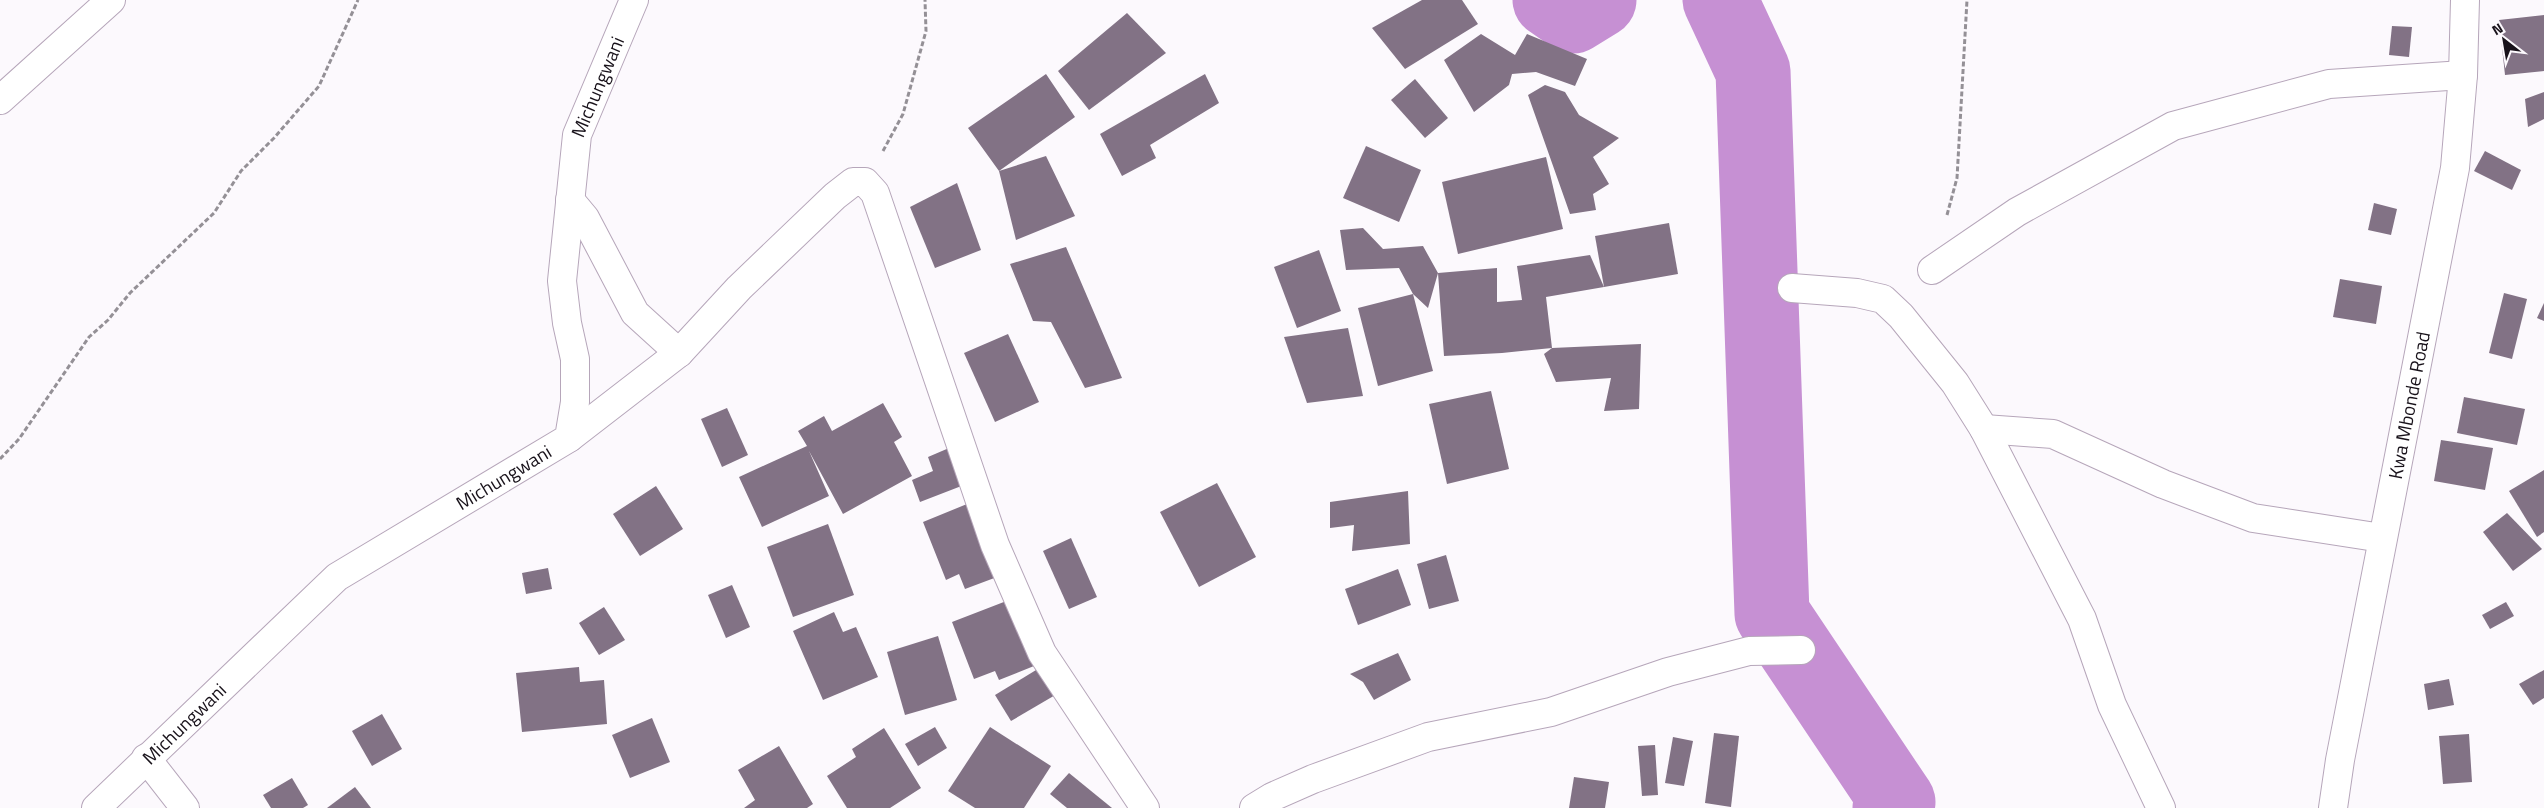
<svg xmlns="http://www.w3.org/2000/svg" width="2544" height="808" font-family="'Titillium Web',sans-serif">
<rect width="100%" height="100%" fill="#fcf9fd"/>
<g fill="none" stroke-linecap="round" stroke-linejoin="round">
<g stroke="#c690d3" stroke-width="75">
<polyline points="1550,0 1573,16 1599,0"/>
<polyline points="1720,0 1753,71 1772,614 1898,802 1890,808"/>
</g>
</g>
<g fill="#827285">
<polygon points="1422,0 1462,0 1478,24 1405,69 1372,28"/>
<polygon points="1127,13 1166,53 1089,110 1058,71"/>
<polygon points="2544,15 2544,71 2505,75 2499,20"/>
<polygon points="2392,26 2412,27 2409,57 2389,55"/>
<polygon points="1481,34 1515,55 1527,34 1587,59 1575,86 1536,72 1512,74 1509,85 1474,112 1444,60"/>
<polygon points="1046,74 1075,117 999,171 1046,156 1075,216 1016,240 999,171 968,128"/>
<polygon points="1205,74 1219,103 1150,145 1156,158 1122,176 1100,134"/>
<polygon points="1415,79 1448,118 1425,138 1391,100"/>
<polygon points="1545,85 1565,92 1579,115 1619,138 1593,157 1609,184 1593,194 1596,210 1570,214 1528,95"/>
<polygon points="2544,92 2544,119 2528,127 2525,99"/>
<polygon points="1366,146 1421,170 1399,222 1343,198"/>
<polygon points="2485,151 2521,170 2512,190 2474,171"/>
<polygon points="1546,157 1563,229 1458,254 1442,182"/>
<polygon points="957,183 981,250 935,268 910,207"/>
<polygon points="2374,203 2397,209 2391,235 2368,230"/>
<polygon points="1669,223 1678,274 1604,287 1595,236"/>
<polygon points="1363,228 1383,249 1423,246 1438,273 1428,308 1413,294 1433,371 1378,386 1358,308 1413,294 1399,268 1346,270 1340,230"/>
<polygon points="1066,247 1122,378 1085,388 1051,322 1033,321 1010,264"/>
<polygon points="1319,250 1341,311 1297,328 1274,267"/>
<polygon points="1590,255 1604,287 1546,297 1552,348 1502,353 1444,356 1438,273 1497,268 1497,302 1522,300 1517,266"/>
<polygon points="2340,279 2382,286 2376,324 2333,317"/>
<polygon points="2504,293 2527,299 2512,359 2489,353"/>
<polygon points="2544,303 2544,321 2537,318"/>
<polygon points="1348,328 1363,396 1307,403 1284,337"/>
<polygon points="1008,334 1039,402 995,422 964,353"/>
<polygon points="1641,344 1639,409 1604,411 1611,378 1556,382 1544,354 1552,348"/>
<polygon points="1491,391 1509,469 1447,484 1429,404"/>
<polygon points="2464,397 2525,409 2517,445 2457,433"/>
<polygon points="883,403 902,437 894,442 912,476 843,514 809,451 829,496 762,527 739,477 807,446 798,431 824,416 832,431"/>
<polygon points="727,408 748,455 722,467 701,419"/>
<polygon points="2441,440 2493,448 2485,490 2434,481"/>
<polygon points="949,448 964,485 920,502 912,480 933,471 928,457"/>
<polygon points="2544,470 2544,532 2537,537 2509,491"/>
<polygon points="1217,483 1256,557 1199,587 1160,512"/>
<polygon points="656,486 683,529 640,556 613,514"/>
<polygon points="1408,491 1410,544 1352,551 1354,525 1330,528 1330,502"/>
<polygon points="967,504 997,577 965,589 959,574 946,580 923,522"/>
<polygon points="2507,513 2542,549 2513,571 2483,532"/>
<polygon points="828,524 854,595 793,617 767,547"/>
<polygon points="1071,538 1097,597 1069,609 1043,551"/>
<polygon points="1446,555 1459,601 1429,609 1417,564"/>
<polygon points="548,568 552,589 526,594 522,573"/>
<polygon points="1398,569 1411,605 1358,625 1345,589"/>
<polygon points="732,585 750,627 726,638 708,595"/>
<polygon points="1009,600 1034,666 999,680 995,671 974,679 952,622"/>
<polygon points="2506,602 2514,616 2490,629 2482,615"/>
<polygon points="604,607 625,640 599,655 579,623"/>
<polygon points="834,612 843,632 856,627 878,677 823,700 793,631"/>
<polygon points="938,636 957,700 905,715 887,652"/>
<polygon points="1398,653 1411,680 1374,700 1363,682 1350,674"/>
<polygon points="579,667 580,682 604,680 607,724 522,732 516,673"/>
<polygon points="1041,667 1057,694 1011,721 995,695"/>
<polygon points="2544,670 2544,698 2533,705 2519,684"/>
<polygon points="2449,679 2454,705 2428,710 2424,684"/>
<polygon points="382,714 402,749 372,766 352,731"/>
<polygon points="652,718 670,762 630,778 612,735"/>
<polygon points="935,727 947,748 918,766 905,744"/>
<polygon points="990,727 1051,766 1024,808 975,808 948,791"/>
<polygon points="884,728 921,788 890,808 847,808 827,776 856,757 852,749"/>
<polygon points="1714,733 1739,736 1731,807 1705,803"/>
<polygon points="2469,734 2472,782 2443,784 2439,736"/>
<polygon points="1673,737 1693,741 1684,786 1665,783"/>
<polygon points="1655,745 1658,795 1642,796 1638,746"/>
<polygon points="779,746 813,804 807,808 744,808 755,800 738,770"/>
<polygon points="1069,773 1112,808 1067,808 1050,794"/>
<polygon points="1574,777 1609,782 1605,808 1569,808"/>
<polygon points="292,778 308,805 303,808 271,808 263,795"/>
<polygon points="355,787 371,808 327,808"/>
</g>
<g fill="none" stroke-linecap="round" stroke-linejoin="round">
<defs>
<g id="minor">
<polyline points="0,100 111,0"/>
<polyline points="570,200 585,218 635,313 679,353"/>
<polyline points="1932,270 2017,212 2173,126 2329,84 2463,75"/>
<polyline points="1792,288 1857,293 1883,299 1901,316 1955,383 1984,429 2082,619 2112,705 2161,808"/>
<polyline points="1984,429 2053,434 2163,484 2253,518 2382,538"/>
<polyline points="569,438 679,353 739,288 835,196 853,182 865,182 875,193 995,545 1042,653 1145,808"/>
<polyline points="146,758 185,808"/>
<path id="s1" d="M 96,808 L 337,577 L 569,438 L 575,402 L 575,359 L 567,323 L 562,281 L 577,135 L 634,0"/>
<polyline points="1254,808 1272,797 1313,779 1428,737 1551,712 1668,672 1749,651 1801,650"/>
<path id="s2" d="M 2333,808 L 2340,760 L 2455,168 L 2463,75 L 2465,0"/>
</g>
</defs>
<use href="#minor" stroke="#b6a6ba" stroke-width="30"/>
<g stroke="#949096" stroke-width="3" stroke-dasharray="5 2.5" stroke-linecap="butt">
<polyline points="883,151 903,114 926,31 925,0"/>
<polyline points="1947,215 1957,178 1967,0"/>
<polyline points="0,459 19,439 89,337 108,320 130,293 214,213 241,171 274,138 319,86 358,0"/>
</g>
<use href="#minor" stroke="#fff" stroke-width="28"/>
</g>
<g text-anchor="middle" stroke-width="5" stroke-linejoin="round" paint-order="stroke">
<g font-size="19" fill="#18121a" stroke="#fcf9fd">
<text dy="7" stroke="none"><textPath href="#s1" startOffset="962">Michungwani</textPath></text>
<text dy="7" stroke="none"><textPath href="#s2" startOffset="410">Kwa Mbonde Road</textPath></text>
<text dy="7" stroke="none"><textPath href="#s1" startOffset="528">Michungwani</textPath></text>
<text dy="7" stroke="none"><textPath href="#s1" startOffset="122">Michungwani</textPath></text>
</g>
</g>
<g transform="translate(2504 40) rotate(329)" stroke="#fcf9fd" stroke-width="4" paint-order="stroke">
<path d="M0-4L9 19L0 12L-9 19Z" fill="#18121a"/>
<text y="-8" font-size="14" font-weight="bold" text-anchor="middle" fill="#18121a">N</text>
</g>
</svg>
